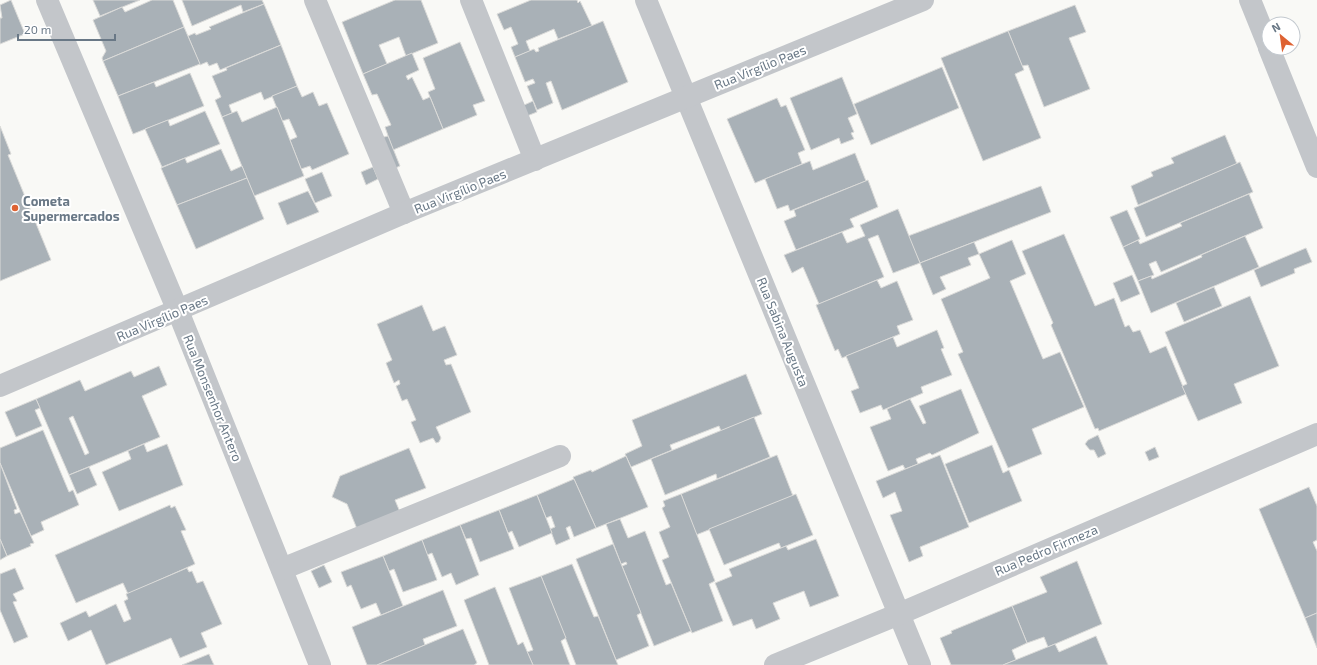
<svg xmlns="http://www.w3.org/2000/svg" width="1317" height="665" font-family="'Exo 2',sans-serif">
<rect width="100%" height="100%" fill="#f9f9f6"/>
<g fill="#a9b1b7" stroke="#dbdbd9" fill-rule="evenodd">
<polygon points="11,0 25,34 0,44 0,18 2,18 0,5"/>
<polygon points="93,0 140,0 100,16"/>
<polygon points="152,0 173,0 184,27 103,61 102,58 106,51 93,20 122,7 125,12"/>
<polygon points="182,0 262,0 264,4 243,12 241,5 192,26"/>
<polygon points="395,0 421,0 438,43 406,56 399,37 379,45 387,64 363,74 342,22"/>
<polygon points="531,0 577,0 578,3 580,1 592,26 558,39 554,29 526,41 530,51 515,57 511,47 518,44 511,27 504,30 497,14"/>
<polygon points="264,4 281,45 220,70 217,63 209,66 207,62 200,65 188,36 195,33 196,35 211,29 209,27"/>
<polygon points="1075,5 1086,32 1069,38 1090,89 1044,107 1028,65 1022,66 1008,31"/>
<polygon points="603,21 628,82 562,110 551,81 546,83 553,103 537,110 527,86 535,83 533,79 525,82 515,57 534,49 536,52 539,51 538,48"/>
<polygon points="184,27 200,64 118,96 103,61"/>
<polygon points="1008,31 1024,70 1015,74 1041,138 983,161 941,58"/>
<polygon points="460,42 485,101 473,105 477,115 443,129 428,92 435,89 423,58"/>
<polygon points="281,45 297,86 264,100 261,92 229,105 232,113 222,117 215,100 221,97 212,76 227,70 226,68"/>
<polygon points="412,53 419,70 406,76 408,80 412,77 423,100 430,97 443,129 393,150 385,127 391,125 377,94 372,95 363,74"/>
<polygon points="942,67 959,108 871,145 854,104"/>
<polygon points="190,73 204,106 133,134 118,96 154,82 156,87"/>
<polygon points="842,77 857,114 848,118 854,132 851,133 854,139 841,144 839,138 811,150 790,98"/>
<polygon points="297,86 302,97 313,92 319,106 327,103 349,154 312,170 310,166 301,169 290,140 297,137 289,119 282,121 272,96"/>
<polygon points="777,98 781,107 786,105 805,150 798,153 802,164 755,183 727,119"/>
<polygon points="533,101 537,112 527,116 522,106"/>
<polygon points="277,107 304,176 254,196 222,117 237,111 242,122"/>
<polygon points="205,111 220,144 162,167 145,129 168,120 170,126"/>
<polygon points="0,126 11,154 8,155 51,260 0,281"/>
<polygon points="1225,135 1237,164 1138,205 1131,186 1153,176 1151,172 1174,163 1171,158"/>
<polygon points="388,136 400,166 393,169 380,138"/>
<polygon points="221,149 231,171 242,166 247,178 177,205 161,168 185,158 187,163"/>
<polygon points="855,153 866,181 790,211 788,205 777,209 765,179 810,161 813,170"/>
<polygon points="1240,162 1253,192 1146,237 1134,208"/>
<polygon points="373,167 378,179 366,185 361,172"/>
<polygon points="322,172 332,196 315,203 305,179"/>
<polygon points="247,178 264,219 196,249 177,205"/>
<polygon points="868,180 878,207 850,219 854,227 796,250 784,221 796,216 794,210"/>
<polygon points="1041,186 1051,212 920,263 908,236"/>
<polygon points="308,191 319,212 287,225 278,203"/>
<polygon points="1249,194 1263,228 1161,272 1156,261 1149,264 1154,275 1138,281 1123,247 1138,240 1140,244 1182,226 1180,223"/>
<polygon points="898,209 920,263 893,273 878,235 868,239 884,277 819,304 803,267 792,273 784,255 842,232 847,243 865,236 860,225"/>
<polygon points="1127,210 1140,239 1123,247 1110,217"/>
<polygon points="1064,234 1095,306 1114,298 1125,327 1129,325 1133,332 1140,330 1150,353 1166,346 1186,394 1099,431 1098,428 1095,429 1051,325 1053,323 1022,251"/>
<polygon points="1245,236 1259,267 1151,313 1138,281 1151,276 1152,279 1202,257 1201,255"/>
<polygon points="1012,240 1026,274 1010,281 1043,359 1060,352 1084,407 1032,429 1042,454 1008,468 958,354 963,352 941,299 990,278 979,254"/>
<polygon points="974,242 979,254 968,258 971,265 940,277 946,289 933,295 920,263"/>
<polygon points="1306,248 1312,262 1294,269 1295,273 1261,287 1254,270"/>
<polygon points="1132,275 1140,294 1121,302 1113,283"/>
<polygon points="877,280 881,288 897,281 913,320 897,326 900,334 842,358 838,349 835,351 816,305"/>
<polygon points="1214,287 1222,306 1184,322 1176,303"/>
<polygon points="1250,296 1279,366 1234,384 1242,403 1198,421 1182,386 1187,384 1165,332"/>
<polygon points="422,305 433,331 445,326 457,355 444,360 446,365 451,364 471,412 436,427 441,438 439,442 436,443 433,438 420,443 411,422 416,420 407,399 402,401 396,386 400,384 399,380 394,383 386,363 392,360 377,324"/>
<polygon points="937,330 944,348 941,349 952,375 921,387 923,393 883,410 881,405 860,413 851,391 859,388 846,356 893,337 897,347"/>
<path d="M 159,366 L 167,385 L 142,396 L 160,437 L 69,475 L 36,399 L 80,380 L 85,391 L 131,371 L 134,377 ZM 73,416 L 89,453 L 85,455 L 69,418 Z"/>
<polygon points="746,374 762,414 721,431 719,426 670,445 672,450 631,467 625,454 642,446 632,420"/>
<polygon points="961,389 979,433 932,455 930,453 916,459 918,464 905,469 903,465 888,471 870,427 891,419 887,409 910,399 923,424 926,423 919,406"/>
<polygon points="36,399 40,408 35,410 42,426 16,437 5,412"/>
<polygon points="754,417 770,457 717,479 716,474 665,495 651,459"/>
<polygon points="43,430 69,492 73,490 79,505 41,522 44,530 31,536 0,463 0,448"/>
<polygon points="1098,435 1106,454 1098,458 1094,450 1090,450 1085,444 1088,440"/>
<polygon points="144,444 147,452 167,444 183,485 119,511 102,472 131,459 128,451"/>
<polygon points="992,445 1003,473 1009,470 1022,501 969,523 945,464"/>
<polygon points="1155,447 1159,457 1149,461 1145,452"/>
<polygon points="409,448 426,488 395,500 400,512 357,529 347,504 332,497 340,476"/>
<polygon points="777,455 793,496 696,535 681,494"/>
<polygon points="940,455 969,527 920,547 923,556 909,562 890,515 902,511 895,492 883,498 876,481"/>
<polygon points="626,456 648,507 596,528 573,477 591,470 592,472"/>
<polygon points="0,463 17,509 14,510 15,514 20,512 34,543 30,544 31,546 7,556 0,539"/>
<polygon points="89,467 97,485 77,494 69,475"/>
<polygon points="574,479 596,528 574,537 570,526 566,528 570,539 556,545 550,529 555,527 551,516 546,518 537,495"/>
<polygon points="1309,487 1317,506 1317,540 1313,542 1317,551 1317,613 1305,618 1259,509"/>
<polygon points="681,494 715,581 709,584 723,621 692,633 662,560 669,557 659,532 670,527 662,508 665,506 663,501"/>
<polygon points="796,494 813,535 781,548 779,543 724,565 709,529"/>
<polygon points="537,495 552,533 519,547 512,531 508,533 499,510"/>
<polygon points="170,505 171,508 175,506 186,530 181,531 195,564 128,594 123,583 76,603 55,555"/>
<polygon points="499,510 514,549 480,562 471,538 466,539 460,525"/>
<polygon points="620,519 628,538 645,531 666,585 671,583 691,631 654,646 622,566 627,564 626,562 621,564 606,524"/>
<polygon points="460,525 479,575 456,585 451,573 442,577 432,553 427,555 422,540"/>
<polygon points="0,539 7,556 0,560"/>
<polygon points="816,539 839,596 810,607 804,591 773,603 780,619 756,629 752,619 733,626 715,583 732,576 729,569 781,548 786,546 788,550"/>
<polygon points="422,540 437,580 403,592 394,569 389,571 383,556"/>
<polygon points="613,544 641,613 637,615 649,646 616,660 576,559"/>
<polygon points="383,556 403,606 381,615 376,603 361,609 351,585 347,587 341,572"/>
<polygon points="1077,561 1102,624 1048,647 1044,637 1027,643 1012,606 1047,592 1040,577"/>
<polygon points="572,564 594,617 598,616 618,665 576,665 541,576"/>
<polygon points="324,565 332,582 319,588 311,571"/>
<polygon points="15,568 24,589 13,594 17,601 13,602 28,637 14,643 0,610 0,574"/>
<polygon points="187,568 189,572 192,571 197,583 203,581 222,624 201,633 207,647 180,658 171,638 106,665 91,630 68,641 60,623 86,611 89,617 116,604 124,622 131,619 124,601 128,599 126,594"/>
<polygon points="541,576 566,638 561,641 570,665 533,665 527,652 533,650 509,588"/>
<polygon points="495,587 518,645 523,642 533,665 489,665 464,600"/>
<polygon points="443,590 457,626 423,639 425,645 377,665 367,665 352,627"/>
<polygon points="1012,606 1027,643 1012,650 1016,660 1003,665 951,665 940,638 952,633 951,631"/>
<polygon points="1317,613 1317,648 1305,618"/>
<polygon points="463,629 477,663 474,665 377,665"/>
<polygon points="1096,636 1108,665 1003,665 1055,644 1059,652"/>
<polygon points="209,654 214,665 182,665"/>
</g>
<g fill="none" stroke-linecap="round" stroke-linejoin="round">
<g stroke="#c3c6ca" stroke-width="22">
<polyline points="47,0 178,311 320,665"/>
<polyline points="315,0 404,213"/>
<polyline points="471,0 535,160"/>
<polyline points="646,0 920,665"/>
<polyline points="1250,0 1269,47"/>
<polyline points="1269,48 1317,167"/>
<polyline points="0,386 404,213 923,0"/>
<polyline points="282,569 560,456"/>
<polyline points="775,665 899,614 1317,434"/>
</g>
</g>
<circle fill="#de6232" stroke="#fff" stroke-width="1.5" cx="15" cy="208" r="4"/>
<g text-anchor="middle" stroke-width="4" stroke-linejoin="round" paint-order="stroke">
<g font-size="13" fill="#697886" stroke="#fff">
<text transform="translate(760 67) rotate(-22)" y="5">Rua Virgílio Paes</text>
<text transform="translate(460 191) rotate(-22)" y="5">Rua Virgílio Paes</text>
<text transform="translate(162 318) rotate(-23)" y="5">Rua Virgílio Paes</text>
<text transform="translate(783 332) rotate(68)" y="5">Rua Sabina Augusta</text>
<text transform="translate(213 398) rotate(68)" y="5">Rua Monsenhor Antero</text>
<text transform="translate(1046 550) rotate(-23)" y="5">Rua Pedro Firmeza</text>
</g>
<g font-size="13" font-weight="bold" fill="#697886" stroke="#fff" text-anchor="start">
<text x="23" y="206">Cometa<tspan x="23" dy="15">Supermercados</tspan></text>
</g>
</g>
<g transform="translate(1281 36) rotate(331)"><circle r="19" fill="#ffffff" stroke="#c3c9cf"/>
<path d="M0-3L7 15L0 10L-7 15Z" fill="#de6232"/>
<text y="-6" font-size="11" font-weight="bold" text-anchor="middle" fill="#697886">N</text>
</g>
<path d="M18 34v6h97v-6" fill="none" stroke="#697886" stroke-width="2"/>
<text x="24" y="34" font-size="12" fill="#697886" stroke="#ffffff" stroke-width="3" paint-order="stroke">20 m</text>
</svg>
